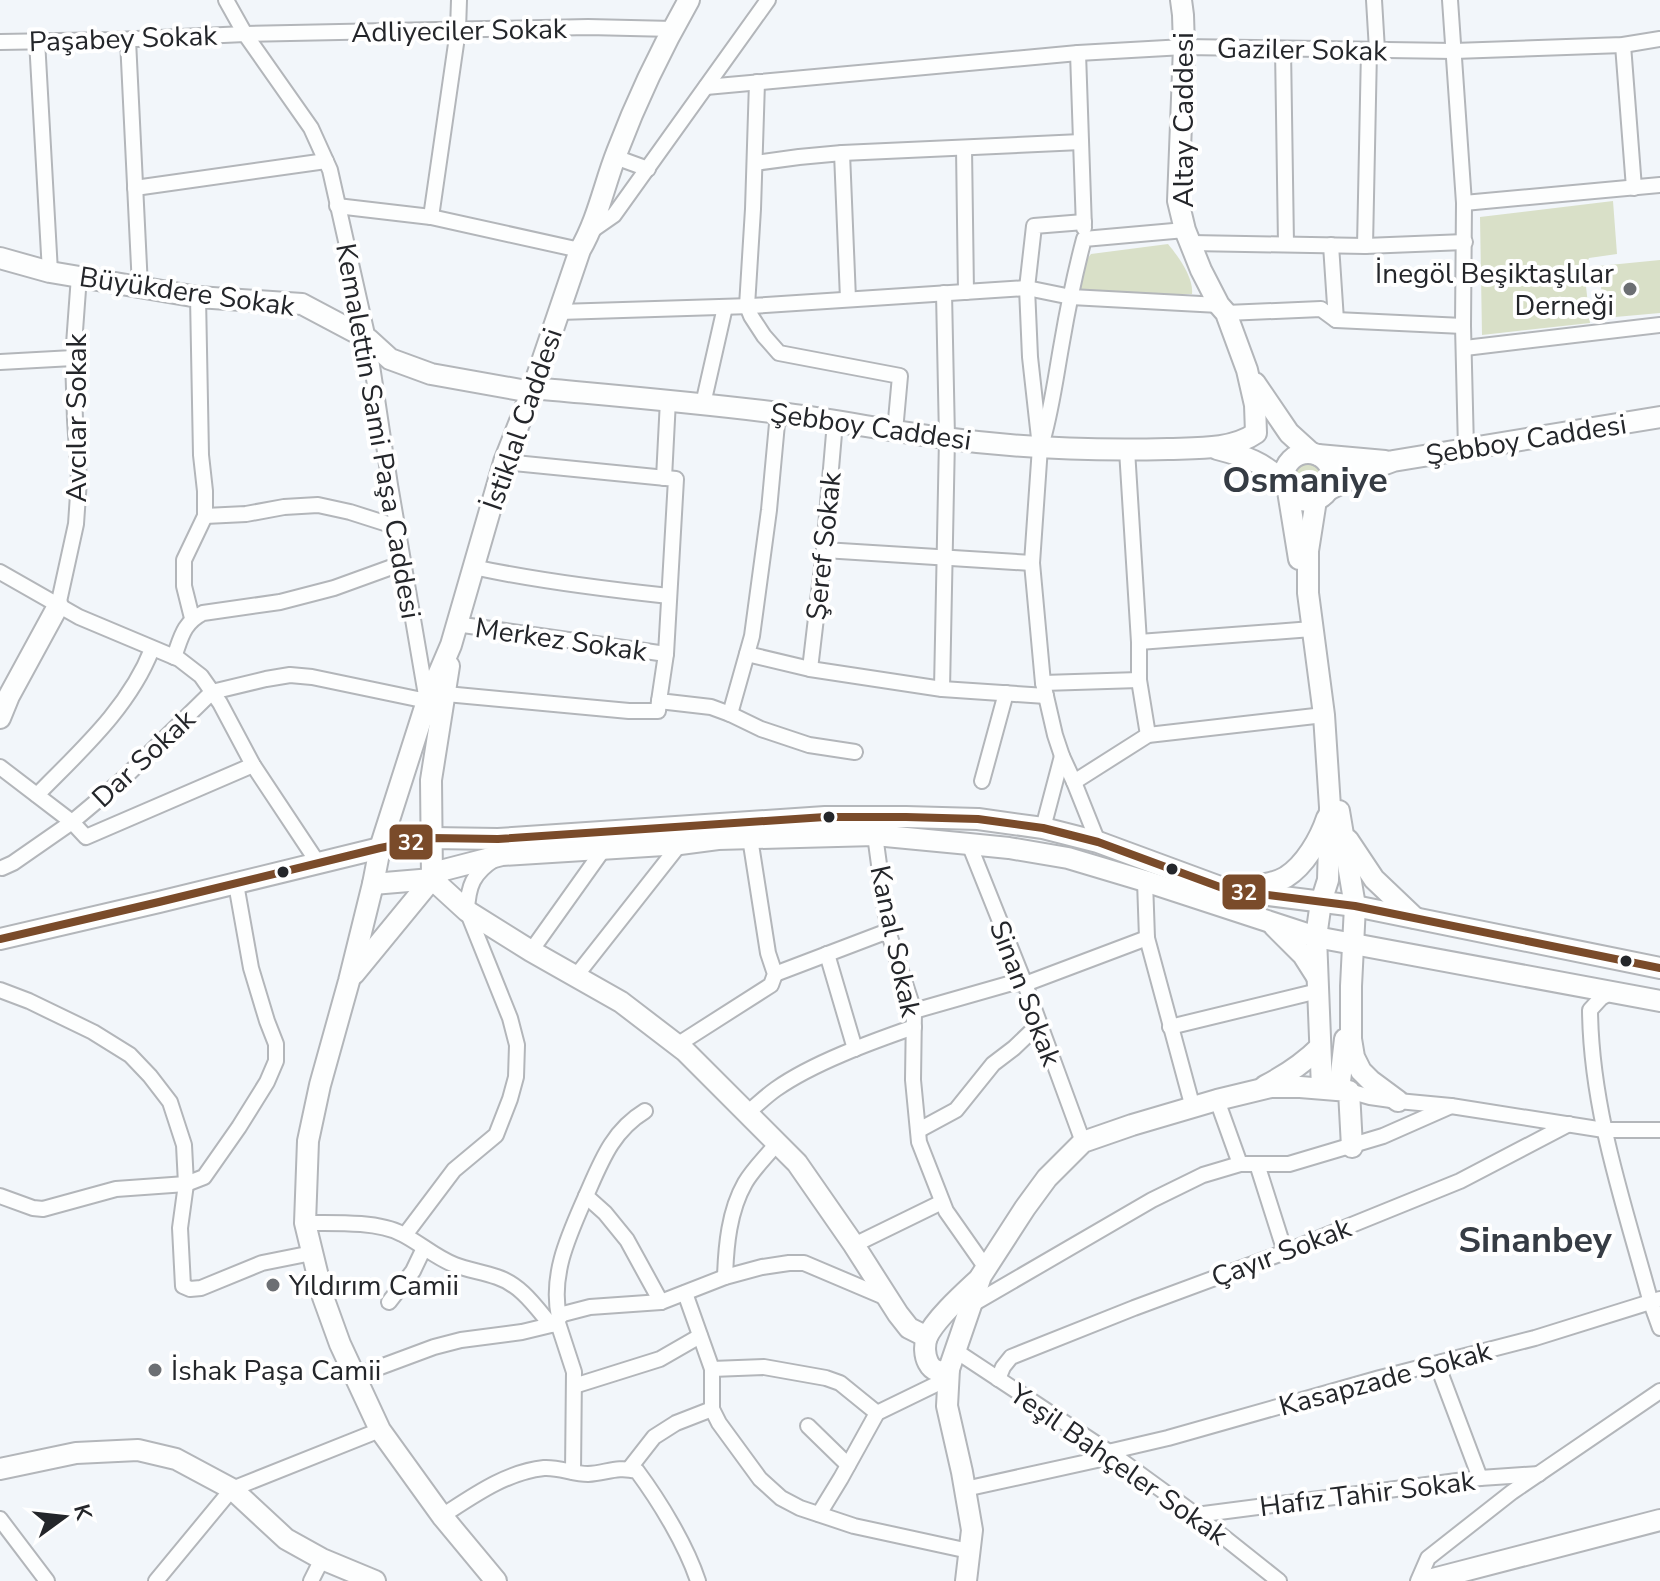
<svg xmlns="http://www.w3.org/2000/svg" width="1660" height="1581" font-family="'Nunito Sans',sans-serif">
<rect width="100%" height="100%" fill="#f2f6fa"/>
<g fill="#d9e0c8">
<polygon points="1613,201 1617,254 1589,258 1584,268 1590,323 1482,335 1480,217"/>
<path d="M 1168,244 C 1178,256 1194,278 1192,294 L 1078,294 L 1084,263 L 1091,254 Z"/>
<polygon points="1660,260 1660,313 1604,318 1599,266"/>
<circle cx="1308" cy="477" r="16"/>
</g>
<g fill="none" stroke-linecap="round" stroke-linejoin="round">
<defs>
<g id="street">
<polyline points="1374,0 1377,50"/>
<polyline points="1450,0 1464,203 1463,326 1466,449"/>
<polyline points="37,40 50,272"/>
<polyline points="128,40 140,287"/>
<polyline points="0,42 115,40 245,34 588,27 673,29"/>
<polyline points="1623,45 1634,188"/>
<polyline points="1283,49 1286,244"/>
<polyline points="1078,53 1084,228"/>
<polyline points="757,82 753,209 747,306 751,316 764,336 779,353 900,376 895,431"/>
<polyline points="706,87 1078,53 1184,47 1454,51 1623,45 1660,39"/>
<polyline points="964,148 966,292"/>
<polyline points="842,153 1081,142"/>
<polyline points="615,157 648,169"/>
<polyline points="755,163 799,157 842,153 848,299"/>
<polyline points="135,188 326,161"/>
<polyline points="1464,203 1660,185"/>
<polyline points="337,206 431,217 580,250"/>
<polyline points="431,217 458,30 459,0"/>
<polyline points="1084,222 1034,226 1027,288 1030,357 1040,447 1032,563 1043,683 1055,735 1062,756 1074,782 1098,842"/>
<polyline points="591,231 614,215 768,0"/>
<polyline points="1191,243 1365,246 1465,242"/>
<polyline points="1331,245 1336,320"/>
<polyline points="1365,246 1369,50"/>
<polyline points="559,312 751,306 1027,288 1071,297 1219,305"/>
<polyline points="1226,313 1321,309 1336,320 1463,326"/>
<polyline points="1465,348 1660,325"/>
<polyline points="0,362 73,358"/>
<polyline points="703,404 725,307"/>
<path d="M 1043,439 C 1052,407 1056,375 1062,342 C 1068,307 1075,273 1084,239 L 1185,230"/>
<polyline points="1127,450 1139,642 1139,680 1148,735"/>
<polyline points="504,462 676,479 666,654 659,701 711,707 730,714 761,729 809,745 855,752"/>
<polyline points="664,478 668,400"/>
<polyline points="205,516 246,514 284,507 318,505 350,512 397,527"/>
<polyline points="824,550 1032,563"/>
<path d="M 473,567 C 538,581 603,589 669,596"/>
<polyline points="0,572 79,617 179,659 201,676 220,703 253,765 318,863"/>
<polyline points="58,606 76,524 79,480 75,420 73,358 79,276"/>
<polyline points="192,618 184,586 184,560 205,516 205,491 201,455 198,297"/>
<polyline points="456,624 666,654"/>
<polyline points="1139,642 1312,629"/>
<polyline points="747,654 810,669 942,689 1046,696"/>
<path d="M 174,657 C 181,638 183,623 203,613 L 280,602 L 334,588 L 403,563"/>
<polyline points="810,669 824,550 835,422"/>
<polyline points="1043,683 1139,680"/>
<polyline points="942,689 947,438 944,293"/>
<polyline points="446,694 629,711 658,711 659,701"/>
<polyline points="730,714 752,636 769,510 778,413"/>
<polyline points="0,767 72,822 86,837 253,765"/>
<polyline points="982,781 1006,693"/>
<polyline points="1074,782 1148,735 1324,715"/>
<path d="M 37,795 C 80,751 129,708 152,649"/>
<polyline points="1043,828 1062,756"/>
<polyline points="875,835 888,931 914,1011 913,1080 919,1142 946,1211 986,1268"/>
<polyline points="969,844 1025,984 1083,1142"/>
<polyline points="2,868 13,863 72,822 122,780 212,692 266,679 290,675 312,677 427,701 390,485 368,339 330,170 311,128 245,34 226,0"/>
<polyline points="1145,881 1147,938 1193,1108"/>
<polyline points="531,951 603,850"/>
<polyline points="827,954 855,1049"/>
<polyline points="775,974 888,931"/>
<polyline points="576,976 680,844"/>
<polyline points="0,990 29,1001 93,1032 130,1055 150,1076 170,1102 184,1145 186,1184 180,1228 183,1286 190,1289 201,1288 262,1263 312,1253"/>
<path d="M 1613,991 L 1601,998 L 1590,1010 C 1591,1111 1625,1207 1651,1303 L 1660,1328"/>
<polyline points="914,1011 1012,983 1025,984 1147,938"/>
<polyline points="1170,1027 1318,991"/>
<polyline points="677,1045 771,985 775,974 768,953 750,838"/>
<polyline points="1349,1091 1370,1097 1398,1101 1451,1106 1604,1130 1660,1130"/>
<polyline points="1217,1100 1240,1164"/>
<path d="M 645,1111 C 612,1131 601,1162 586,1196 L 605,1213 L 627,1240 L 661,1302"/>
<path d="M 747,1113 C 757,1105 766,1096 776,1089 C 813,1063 871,1042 914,1027"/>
<polyline points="919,1130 956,1110 993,1064 1014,1048 1038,1025"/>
<polyline points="1257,1164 1285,1252"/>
<polyline points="0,1196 33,1208 43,1209 116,1189 186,1184 204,1177 239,1127 267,1082 276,1061 276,1044 267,1021 251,968 236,884"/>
<path d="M 305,1223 C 333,1223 378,1221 402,1234 C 420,1243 436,1258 455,1265 C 468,1270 483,1272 497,1277 C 521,1285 535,1306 551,1325"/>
<path d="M 405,1235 L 454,1170 L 496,1135 L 510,1099 L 516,1077 L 517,1045 L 510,1018 L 467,911 C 468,886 473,873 495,859"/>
<polyline points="854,1245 942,1202"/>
<path d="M 725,1277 C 726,1246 729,1211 745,1183 C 753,1169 767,1156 777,1143"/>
<polyline points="685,1293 712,1369 712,1409 719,1423 760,1479 781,1498 800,1508 854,1526 969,1551"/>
<polyline points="389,1302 413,1271 424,1248"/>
<polyline points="973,1304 1152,1200 1203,1175 1240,1164 1289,1164 1383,1136 1451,1106"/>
<path d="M 559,1317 C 550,1274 569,1235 586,1196"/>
<polyline points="557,1320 574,1372 573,1472"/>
<polyline points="956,1351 1115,1456 1196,1515 1279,1581"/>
<polyline points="1437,1364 1480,1478"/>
<polyline points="712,1369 764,1367 826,1378 840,1383 877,1413"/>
<polyline points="356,1376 434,1347 461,1340 522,1332 551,1325 563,1314 590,1307 661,1302 725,1277 762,1267 789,1263 804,1263 889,1299"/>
<polyline points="998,1379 1003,1367 1011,1357 1134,1308 1285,1252 1460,1181 1569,1124"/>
<polyline points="574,1386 660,1359 700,1336"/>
<polyline points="808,1426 848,1465"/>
<polyline points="1108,1452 1168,1438 1380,1378 1535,1338 1660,1299"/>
<polyline points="629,1469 654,1437 676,1423 712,1409"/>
<polyline points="965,1489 1115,1456"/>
<polyline points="819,1514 841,1478 877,1413 949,1378"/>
<polyline points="1196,1515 1480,1478 1539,1474"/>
<path d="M 442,1516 C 473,1496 506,1472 544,1468 C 559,1467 573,1474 588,1474 C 607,1473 616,1466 637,1471 C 660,1502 686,1545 698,1581"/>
<polyline points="0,1519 47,1581"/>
<polyline points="156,1581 232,1489 380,1430"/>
<polyline points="311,1581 322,1559"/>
<polyline points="1418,1581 1428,1558 1512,1492 1660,1391"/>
</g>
<g id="secondary">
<polyline points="0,258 50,272 198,297 302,304 368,339 390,359 431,374 532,392"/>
<polyline points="1255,383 1289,433 1311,453"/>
<path d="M 533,388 C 618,396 703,403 787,414 C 840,421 891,431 944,438 C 1018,448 1093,451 1168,449 C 1197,448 1232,450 1256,433 L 1255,405 L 1247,370 L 1226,313 L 1219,305 L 1201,270 L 1185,230 L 1178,201 L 1184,47 L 1183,15 L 1181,0"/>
<path d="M 1217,449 C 1244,456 1265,462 1284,484"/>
<circle cx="1308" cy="477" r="24"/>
<polyline points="1318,455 1385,461"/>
<polyline points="1328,490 1366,471 1393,461 1660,417"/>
<polyline points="1288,491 1299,559"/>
<polyline points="1316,500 1308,551 1308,593 1324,715 1330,807 1328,880 1321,902 1316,937 1322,1088"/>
<polyline points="449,666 431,780 432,879 467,911 531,951 621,1002 685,1051 797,1163 854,1245 898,1314 909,1328 927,1337"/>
<polyline points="0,718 9,696 58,606"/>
<polyline points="1339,811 1355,906 1351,986 1351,1039 1354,1057 1361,1071 1371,1081 1398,1101"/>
<polyline points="1348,840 1374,879 1415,918"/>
<polyline points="373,884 432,879 444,870 502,855 680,844 718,839 875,835 969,844 1009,848 1068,858 1145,881 1316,937 1660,1001"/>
<path d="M 1248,887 C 1261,885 1274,884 1286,877 C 1305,865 1320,839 1327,818"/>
<polyline points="1274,926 1303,955 1317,977"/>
<polyline points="0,939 159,902 380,848 432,838 498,839 825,817 906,817 978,819 1043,828 1098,842 1228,890 1355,906 1660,968"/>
<polyline points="354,974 432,879"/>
<path d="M 1265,1086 C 1286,1075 1303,1064 1320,1047"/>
<polyline points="1339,1090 1345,1039"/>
<path d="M 949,1369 C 929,1379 921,1353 927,1337 C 935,1319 964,1293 979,1279"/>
<polyline points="0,1469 76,1453 138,1450 176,1459 232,1489 286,1539 322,1559 375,1581"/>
<path d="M 496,1581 L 442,1516 L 380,1430 L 340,1344 L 323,1297 L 305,1223 L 308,1141 L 320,1085 L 349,981 L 373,884 L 380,848 L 427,701 L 451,645 L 504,462 L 533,388 L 580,250 C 598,219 604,185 617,152 C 637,99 661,49 689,0"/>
<polyline points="966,1581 972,1530 962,1472 947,1406 949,1369 981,1276 1025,1208 1047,1178 1083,1142 1132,1125 1217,1100 1271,1087 1300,1087 1349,1091 1352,1147"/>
<polyline points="1425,1581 1660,1520"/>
</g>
</defs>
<use href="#street" stroke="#b3b6ba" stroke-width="18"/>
<use href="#secondary" stroke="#b3b6ba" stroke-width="24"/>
<use href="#street" stroke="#fdfefe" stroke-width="14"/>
<use href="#secondary" stroke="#fdfefe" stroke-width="20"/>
<defs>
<polyline id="bus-1" points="0,939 159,902 380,848 432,838 498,839 825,817 906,817 978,819 1043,828 1098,842 1228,890 1355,906 1660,968"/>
</defs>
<use href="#bus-1" stroke="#fff" stroke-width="14"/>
<use href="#bus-1" stroke="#7a4b2a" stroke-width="8"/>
</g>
<g fill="#6c6f73" stroke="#fff" stroke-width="3">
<circle cx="1630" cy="289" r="8"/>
<circle cx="273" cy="1285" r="8"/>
<circle cx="155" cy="1370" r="8"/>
</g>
<g fill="#24262a" stroke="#fff" stroke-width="3">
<circle cx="829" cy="817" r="7"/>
<circle cx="1172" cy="869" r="7"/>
<circle cx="283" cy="872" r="7"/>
<circle cx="1626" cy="961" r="7"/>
</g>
<g text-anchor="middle" stroke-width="8" stroke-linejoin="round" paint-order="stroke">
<g font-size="28" fill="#24262a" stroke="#fff">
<text transform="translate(459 30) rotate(-1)" y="10">Adliyeciler Sokak</text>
<text transform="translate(123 38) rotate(-2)" y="10">Paşabey Sokak</text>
<text transform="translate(1302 49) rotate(1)" y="10">Gaziler Sokak</text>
<text transform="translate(1183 120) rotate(-90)" y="10">Altay Caddesi</text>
<text transform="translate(187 291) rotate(8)" y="10">Büyükdere Sokak</text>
<text transform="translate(76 418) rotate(-90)" y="10">Avcılar Sokak</text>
<text transform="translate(522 419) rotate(-71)" y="10">İstiklal Caddesi</text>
<text transform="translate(871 426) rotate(8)" y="10">Şebboy Caddesi</text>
<text transform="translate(379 431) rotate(80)" y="10">Kemalettin Sami Paşa Caddesi</text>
<text transform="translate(1526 439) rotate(-9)" y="10">Şebboy Caddesi</text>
<text transform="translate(823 546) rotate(-84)" y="10">Şeref Sokak</text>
<text transform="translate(561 639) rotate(8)" y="10">Merkez Sokak</text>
<text transform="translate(143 758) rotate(-43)" y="10">Dar Sokak</text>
<text transform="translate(896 941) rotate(78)" y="10">Kanal Sokak</text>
<text transform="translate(1026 993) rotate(69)" y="10">Sinan Sokak</text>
<text transform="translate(1281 1252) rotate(-21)" y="10">Çayır Sokak</text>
<text transform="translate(1385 1378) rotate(-15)" y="10">Kasapzade Sokak</text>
<text transform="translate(1119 1464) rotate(35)" y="10">Yeşil Bahçeler Sokak</text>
<text transform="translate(1367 1493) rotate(-7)" y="10">Hafız Tahir Sokak</text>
</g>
<g font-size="28" fill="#24262a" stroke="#fff" text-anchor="start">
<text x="1614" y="283" text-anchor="end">İnegöl Beşiktaşlılar<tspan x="1614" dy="32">Derneği</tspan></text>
<text x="289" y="1295">Yıldırım Camii</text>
<text x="171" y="1380">İshak Paşa Camii</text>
</g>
<g font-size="36" font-weight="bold" fill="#363c44" stroke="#fff">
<text x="1305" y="492">Osmaniye</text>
<text x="1535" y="1252">Sinanbey</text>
</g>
</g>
<g stroke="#fff" stroke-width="3">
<rect x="388" y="823" width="46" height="38" rx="8" fill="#7a4b2a"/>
<rect x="1221" y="873" width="46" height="38" rx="8" fill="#7a4b2a"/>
</g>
<g font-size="22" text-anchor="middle" font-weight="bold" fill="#fff">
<text x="411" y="850">32</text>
<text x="1244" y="900">32</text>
</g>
<g transform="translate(64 1517) rotate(75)" stroke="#ffffff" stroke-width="6" paint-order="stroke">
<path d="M0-6L14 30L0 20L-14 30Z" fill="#24262a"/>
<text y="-12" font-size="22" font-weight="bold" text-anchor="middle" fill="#24262a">K</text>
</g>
</svg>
